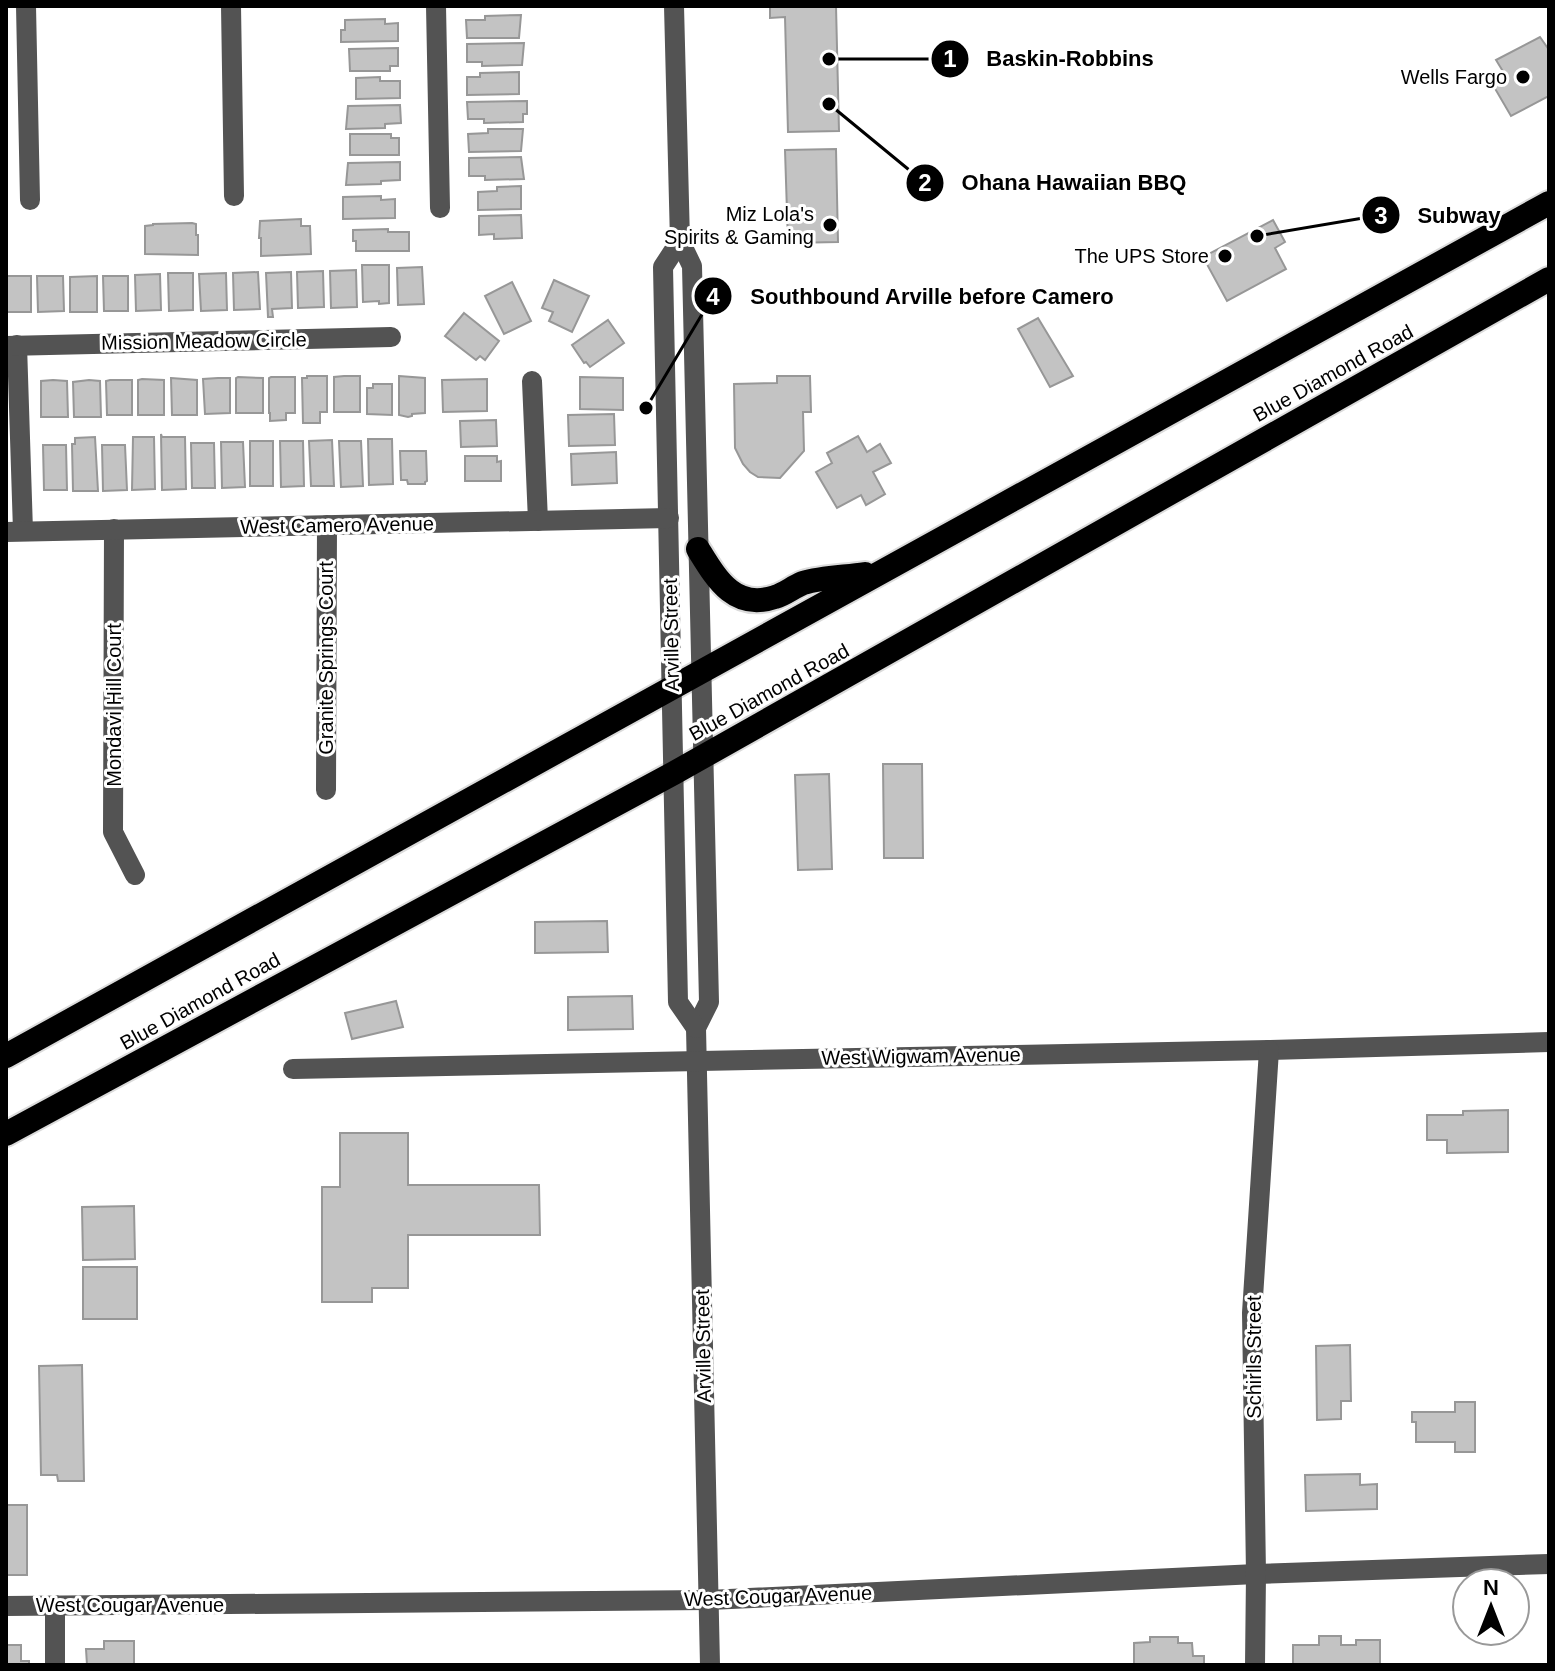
<svg xmlns="http://www.w3.org/2000/svg" width="1555" height="1671" font-family="Helvetica,sans-serif">
<rect width="100%" height="100%" fill="#fff"/>
<g fill="#c3c3c3" stroke="#979797" stroke-width="2">
<polygon points="770,6 836,6 839,131 788,132 785,17 770,18"/>
<polygon points="521,15 519,38 467,38 466,20 485,20 485,16"/>
<polygon points="385,19 385,24 398,23 398,41 341,42 341,30 345,30 345,20"/>
<polygon points="1540,37 1547,47 1549,45 1549,96 1511,116 1490,80 1504,73 1496,60"/>
<polygon points="524,43 522,65 482,66 482,62 467,62 467,44"/>
<polygon points="398,48 398,66 390,66 390,71 350,71 349,49"/>
<polygon points="519,72 519,94 467,95 467,77 480,77 480,73"/>
<polygon points="380,77 380,81 400,81 400,98 356,99 356,78"/>
<polygon points="527,101 527,114 523,114 523,122 484,123 484,119 468,119 467,102"/>
<polygon points="400,105 401,123 385,124 385,128 346,129 348,106"/>
<polygon points="488,129 523,129 521,151 469,152 468,134 488,133"/>
<polygon points="350,134 391,134 391,138 399,138 399,155 350,155"/>
<polygon points="836,149 838,242 788,243 785,150"/>
<polygon points="521,157 524,179 485,180 485,176 469,176 469,158"/>
<polygon points="400,162 400,180 381,181 381,184 346,185 348,163"/>
<polygon points="521,186 521,209 478,210 478,192 497,191 497,187"/>
<polygon points="381,196 381,200 395,199 395,218 343,219 343,197"/>
<polygon points="521,215 522,238 494,239 494,234 479,235 479,216"/>
<polygon points="301,219 301,226 310,226 311,254 261,256 261,238 259,238 260,221"/>
<polygon points="1273,220 1285,242 1275,248 1286,269 1227,301 1203,257"/>
<polygon points="192,223 196,224 196,235 198,235 198,255 145,254 145,226 153,225 153,224"/>
<polygon points="388,229 388,232 409,232 409,251 356,251 356,241 353,241 353,230"/>
<polygon points="362,265 389,265 389,303 379,304 379,301 363,302"/>
<polygon points="422,267 424,304 398,305 397,268"/>
<polygon points="356,270 357,307 331,308 330,271"/>
<polygon points="323,271 324,307 298,308 297,272"/>
<polygon points="258,272 260,309 234,310 233,273"/>
<polygon points="291,272 292,308 272,309 273,317 268,317 266,273"/>
<polygon points="168,273 193,273 193,310 169,311"/>
<polygon points="226,273 227,310 201,311 199,274"/>
<polygon points="160,274 161,310 136,311 135,275"/>
<rect x="6" y="276" width="25" height="36"/>
<polygon points="37,276 63,276 64,311 38,312"/>
<polygon points="97,276 97,312 70,312 70,277"/>
<polygon points="103,276 128,276 128,311 104,311"/>
<polygon points="554,280 589,296 572,332 549,321 553,312 542,308"/>
<polygon points="512,282 531,321 504,334 485,296"/>
<polygon points="464,313 499,341 485,360 480,356 476,360 445,336"/>
<polygon points="1038,318 1073,376 1050,387 1018,329"/>
<polygon points="608,320 624,343 590,367 586,362 584,363 572,345"/>
<polygon points="307,376 327,376 327,412 320,412 320,423 303,423 302,378 307,378"/>
<polygon points="344,376 360,376 360,412 334,412 334,377"/>
<polygon points="399,376 425,378 425,413 412,414 412,416 408,417 399,415"/>
<polygon points="777,376 810,376 811,412 803,412 804,451 780,478 758,477 750,472 743,464 735,448 734,384 777,383"/>
<polygon points="238,377 263,378 263,413 236,413 236,378"/>
<polygon points="271,377 295,377 295,413 286,413 286,420 270,421 270,413 269,413 269,378"/>
<polygon points="580,377 623,378 623,410 580,409"/>
<polygon points="171,378 197,380 197,415 172,415"/>
<polygon points="218,378 230,378 230,413 205,414 203,379"/>
<polygon points="142,379 164,380 164,415 138,415 138,380"/>
<polygon points="487,379 487,411 443,412 442,380"/>
<polygon points="53,380 67,381 68,417 41,417 41,381"/>
<polygon points="89,380 100,381 101,417 74,417 73,382"/>
<polygon points="110,380 132,380 132,415 107,415 106,381"/>
<polygon points="373,384 392,384 392,415 367,414 367,388 373,388"/>
<polygon points="614,414 615,445 569,446 568,415"/>
<polygon points="496,420 497,446 461,447 460,421"/>
<polygon points="161,434 162,437 185,437 186,489 162,490"/>
<polygon points="858,436 867,452 880,444 891,463 873,472 885,494 866,505 861,495 837,508 816,472 832,463 827,453"/>
<polygon points="95,437 98,491 73,491 72,444 75,444 75,438"/>
<polygon points="133,437 154,437 155,489 132,490"/>
<polygon points="368,439 392,439 393,484 369,485"/>
<polygon points="332,440 334,486 311,486 309,441"/>
<rect x="250" y="441" width="23" height="45"/>
<polygon points="280,441 303,441 304,486 281,487"/>
<polygon points="339,441 361,441 363,486 341,487"/>
<polygon points="221,442 243,442 245,487 222,488"/>
<polygon points="191,443 214,443 215,488 192,488"/>
<polygon points="43,445 66,445 67,490 44,490"/>
<polygon points="102,445 125,445 127,490 103,491"/>
<polygon points="400,451 426,451 427,481 425,482 425,484 408,484 407,480 401,480"/>
<polygon points="616,452 617,483 572,485 571,454"/>
<polygon points="465,456 497,456 497,462 501,461 501,481 465,481"/>
<polygon points="883,764 922,764 923,858 884,858"/>
<polygon points="829,774 832,869 798,870 795,775"/>
<polygon points="607,921 608,952 535,953 535,922"/>
<polygon points="632,996 633,1029 568,1030 568,997"/>
<polygon points="396,1001 403,1027 352,1039 345,1013"/>
<polygon points="1508,1110 1508,1152 1447,1153 1447,1140 1427,1140 1427,1115 1463,1115 1463,1111"/>
<polygon points="340,1133 408,1133 408,1185 539,1185 540,1235 408,1235 408,1288 372,1288 372,1302 322,1302 322,1187 340,1187"/>
<polygon points="134,1206 135,1259 83,1260 82,1207"/>
<rect x="83" y="1267" width="54" height="52"/>
<polygon points="1350,1345 1351,1401 1341,1401 1341,1419 1317,1420 1316,1346"/>
<polygon points="82,1365 84,1481 58,1481 57,1475 41,1475 39,1366"/>
<polygon points="1455,1402 1475,1402 1475,1452 1455,1452 1455,1442 1416,1442 1416,1422 1412,1422 1412,1412 1455,1412"/>
<polygon points="1360,1474 1360,1485 1377,1484 1377,1509 1306,1511 1305,1475"/>
<rect x="6" y="1505" width="21" height="70"/>
<polygon points="1319,1636 1341,1636 1341,1645 1356,1645 1356,1640 1380,1640 1380,1665 1293,1665 1293,1645 1319,1645"/>
<polygon points="1150,1637 1178,1637 1178,1643 1192,1643 1193,1656 1204,1656 1204,1665 1134,1665 1134,1643 1150,1642"/>
<polygon points="104,1641 134,1641 134,1665 87,1665 86,1649 104,1649"/>
<polygon points="6,1645 21,1645 21,1661 29,1661 29,1665 6,1665"/>
</g>
<g fill="none" stroke-linecap="round" stroke-linejoin="round">
<defs>
<g id="highway">
<path d="M 698,549 C 716,578 734,611 775,597 C 785,594 793,587 803,583 C 822,577 846,577 865,574"/>
<polyline points="6,1056 1549,203"/>
<polyline points="6,1134 674,773 1549,279"/>
</g>
</defs>
<use href="#highway" stroke="#dbdbdb" stroke-width="28"/>
<g stroke="#535353" stroke-width="20">
<polyline points="26,6 30,200"/>
<polyline points="231,6 234,196"/>
<polyline points="436,6 440,208"/>
<polyline points="674,6 680,241 692,266 709,1002 696,1028 710,1665"/>
<polyline points="680,241 663,267 678,1002 696,1028"/>
<polyline points="17,345 23,531"/>
<polyline points="6,346 391,337"/>
<polyline points="532,381 538,521"/>
<polyline points="114,529 113,832 135,875"/>
<polyline points="6,532 669,518"/>
<polyline points="326,790 327,525"/>
<polyline points="293,1069 1269,1050 1549,1042"/>
<polyline points="55,1605 55,1665"/>
<polyline points="6,1606 709,1600 1256,1574 1549,1564"/>
<polyline points="1255,1665 1256,1574 1252,1313 1269,1050"/>
</g>
<use href="#highway" stroke="#000" stroke-width="24"/>
</g>
<g fill="#000" stroke="#fff" stroke-width="3">
<circle cx="1523" cy="77" r="8"/>
<circle cx="830" cy="225" r="8"/>
<circle cx="1225" cy="256" r="8"/>
</g>
<g text-anchor="middle" stroke-width="6" stroke-linejoin="round" paint-order="stroke">
<g font-size="20" fill="#000" stroke="#fff" text-anchor="end">
<text x="1507" y="84">Wells Fargo</text>
<text x="814" y="221">Miz Lola's<tspan x="814" dy="23">Spirits &amp; Gaming</tspan></text>
<text x="1209" y="263">The UPS Store</text>
</g>
<g font-size="20" fill="#000" stroke="#fff">
<text transform="translate(204 341) rotate(-1)" y="7">Mission Meadow Circle</text>
<text transform="translate(1333 373) rotate(-29)" y="7">Blue Diamond Road</text>
<text transform="translate(337 525) rotate(-1)" y="7">West Camero Avenue</text>
<text transform="translate(671 635) rotate(-91)" y="7">Arville Street</text>
<text transform="translate(326 658) rotate(-90)" y="7">Granite Springs Court</text>
<text transform="translate(769 692) rotate(-29)" y="7">Blue Diamond Road</text>
<text transform="translate(114 705) rotate(-90)" y="7">Mondavi Hill Court</text>
<text transform="translate(200 1001) rotate(-29)" y="7">Blue Diamond Road</text>
<text transform="translate(921 1056) rotate(-1)" y="7">West Wigwam Avenue</text>
<text transform="translate(703 1346) rotate(-91)" y="7">Arville Street</text>
<text transform="translate(1254 1357) rotate(-90)" y="7">Schirlls Street</text>
<text transform="translate(778 1596) rotate(-2)" y="7">West Cougar Avenue</text>
<text x="130" y="1612">West Cougar Avenue</text>
</g>
</g>
<path fill="none" stroke="#000" stroke-width="3" d="M829 59L950 59M829 104L925 183M1257 236L1381 215M646 408L713 296"/>
<g fill="#000" stroke="#fff" stroke-width="3">
<circle cx="829" cy="59" r="8"/>
<circle cx="829" cy="104" r="8"/>
<circle cx="1257" cy="236" r="8"/>
<circle cx="646" cy="408" r="8"/>
<circle cx="950" cy="59" r="20"/>
<circle cx="925" cy="183" r="20"/>
<circle cx="1381" cy="215" r="20"/>
<circle cx="713" cy="296" r="20"/>
</g>
<g font-size="24" text-anchor="middle" font-weight="bold" fill="#fff">
<text x="950" y="67">1</text>
<text x="925" y="191">2</text>
<text x="1381" y="224">3</text>
<text x="713" y="305">4</text>
</g>
<g font-size="22" text-anchor="middle" font-weight="bold" fill="#000" stroke="#fff" stroke-width="6" stroke-linejoin="round" paint-order="stroke">
<text x="1070" y="66">Baskin-Robbins</text>
<text x="1074" y="190">Ohana Hawaiian BBQ</text>
<text x="1459" y="223">Subway</text>
<text x="932" y="304">Southbound Arville before Camero</text>
</g>
<rect width="1555" height="1671" fill="none" stroke="#000000" stroke-width="16"/>
<g transform="translate(1491 1607)"><circle r="38" fill="#ffffff" stroke="#999999" stroke-width="2"/>
<path d="M0-6L14 30L0 20L-14 30Z" fill="#000000"/>
<text y="-12" font-size="22" font-weight="bold" text-anchor="middle" fill="#000000">N</text>
</g>
</svg>
